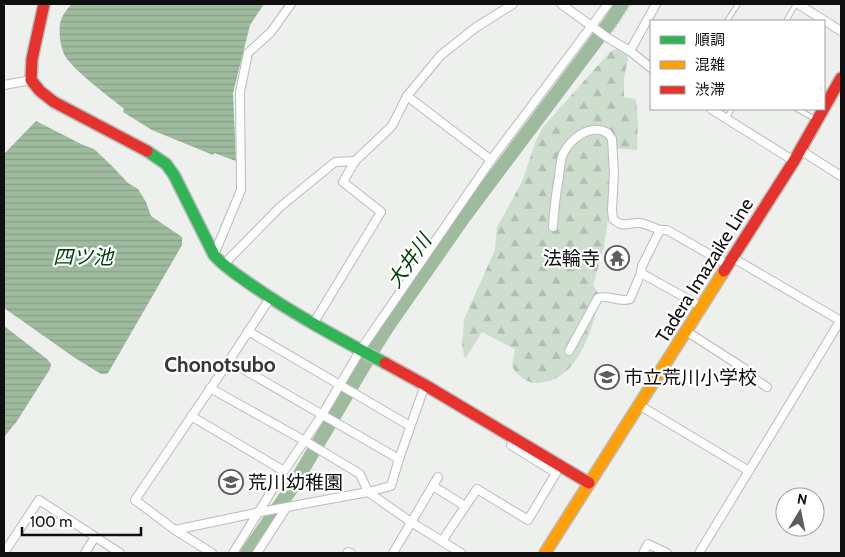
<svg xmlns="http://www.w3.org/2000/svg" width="845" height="557" font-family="Cabin,'Noto Sans JP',sans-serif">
<defs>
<pattern id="forest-firs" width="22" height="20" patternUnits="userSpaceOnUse" patternTransform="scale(1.25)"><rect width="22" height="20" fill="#cedece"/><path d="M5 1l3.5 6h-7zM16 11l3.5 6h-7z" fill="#b0bdb0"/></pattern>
<pattern id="water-rules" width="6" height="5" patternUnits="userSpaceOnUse" patternTransform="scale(1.25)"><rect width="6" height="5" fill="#9ebb9e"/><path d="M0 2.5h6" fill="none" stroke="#87a087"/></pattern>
</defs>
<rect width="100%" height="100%" fill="#eef0ee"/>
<path fill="url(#forest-firs)" d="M 617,49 L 622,50 L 627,52 L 628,59 L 624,78 L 624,97 L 636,99 L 638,124 L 637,150 L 611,148 L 610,205 L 604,247 L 593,285 L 600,296 C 593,327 578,384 536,383 C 527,383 516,375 512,366 L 515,349 L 482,332 L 466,358 L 464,356 L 462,345 L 464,319 L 495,250 L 497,227 L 522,182 L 535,143 L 543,127 L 592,72 L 611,51 Z"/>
<g fill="url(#water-rules)">
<path d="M 72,4 L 264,4 L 250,25 L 233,93 L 236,161 L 214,153 L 213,155 L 152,130 L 123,112 L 124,109 C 110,97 71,69 64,54 C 60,45 58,29 61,20 C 63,14 68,8 72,4 Z"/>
<polygon points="36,121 83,145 94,149 113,167 128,183 138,189 146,202 151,216 182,237 182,245 108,373 105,374 101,374 75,358 4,308 4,154"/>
<polygon points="4,326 47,359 51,364 50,369 17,421 4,437"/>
</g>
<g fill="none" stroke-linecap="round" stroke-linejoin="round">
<polyline stroke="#9ebb9e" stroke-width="14" points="247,553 293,486 376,345 388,326 464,217 611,21 622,4"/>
<defs>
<g id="lane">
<polyline points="727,21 738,4"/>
<polyline points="786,21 796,4"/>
<polyline points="797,109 817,120"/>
<polyline points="726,119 732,109"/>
</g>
<g id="street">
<polyline points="561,4 608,38 630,51 651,68"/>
<polyline points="798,4 841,31"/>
<polyline points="630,51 656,4"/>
<polyline points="4,85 31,80"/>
<polyline points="407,96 491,160"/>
<polyline points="711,109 794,161"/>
<polyline points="800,150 841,176"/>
<path d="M 553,227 C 554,210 556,193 559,177 C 560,170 560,160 563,154 C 568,143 581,131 593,130 C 601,129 608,131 612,139 L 614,173 L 612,210 L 613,219 C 624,229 628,222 640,223 C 647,224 654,228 660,230"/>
<polyline points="214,255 241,190 240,92 248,53 271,32 291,4"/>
<polyline points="733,258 841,321"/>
<polyline points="223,265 280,207 335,162 355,161 392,126 407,96 441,55 475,28 513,4"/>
<polyline points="702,307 641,273 642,266 660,230 667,230 728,265"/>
<polyline points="313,324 381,212 343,182 355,161"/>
<polyline points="248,331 410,426"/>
<polyline points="686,331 745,369 753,378 767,387"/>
<path d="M 569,351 L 598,298 C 608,294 619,303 630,299 L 641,273"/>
<polyline points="229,361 399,459"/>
<polyline points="210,388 305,441 360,474 368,492 411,522 461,553"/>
<polyline points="639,405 749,471"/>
<polyline points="191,416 284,471"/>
<polyline points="433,486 465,506"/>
<polyline points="175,530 260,512 368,492 391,486 399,459 425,385"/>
<polyline points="442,541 477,489 528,520 556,473 511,445 515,438"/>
<polyline points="4,553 39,500 120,553"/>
<polyline points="85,553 95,537"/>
<polyline points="212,553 175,530 135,500 229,361 270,298"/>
<polyline points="233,553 284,471 322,415 361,349 491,160 608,4"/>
<polyline points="257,553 286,508"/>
<polyline points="347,553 348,552 351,553"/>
<polyline points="393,553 438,477"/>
<polyline points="643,553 648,544 667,553"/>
<polyline points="699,553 840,321"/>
</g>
<path id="fast" d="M 147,151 L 166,164 L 174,175 L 214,255 C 225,268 239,276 253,286 C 295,315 340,339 385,363"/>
<polyline id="slow" points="545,553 724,271"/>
<g id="jam">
<polyline points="44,4 32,59 31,80 40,91 54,102 147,151"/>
<polyline points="724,271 794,161 841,78"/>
<polyline points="385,363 425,385 589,483"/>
</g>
</defs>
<use href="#lane" stroke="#babcba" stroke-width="6"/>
<use href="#street" stroke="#babcba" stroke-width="10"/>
<use href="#fast" stroke="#babcba" stroke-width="14"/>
<use href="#slow" stroke="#babcba" stroke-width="14"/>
<use href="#jam" stroke="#babcba" stroke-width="14"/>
<polyline stroke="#cfd0cf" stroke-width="1" stroke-dasharray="2.5 2.5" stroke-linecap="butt" points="613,32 632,4"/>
<use href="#lane" stroke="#fcfdfc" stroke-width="4"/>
<use href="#street" stroke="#fcfdfc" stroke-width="8"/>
<use href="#fast" stroke="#30b455" stroke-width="11"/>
<use href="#slow" stroke="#ff9f0a" stroke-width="11"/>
<use href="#jam" stroke="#e5322d" stroke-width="11"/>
</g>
<defs>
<symbol id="temple-ring" viewBox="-11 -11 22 22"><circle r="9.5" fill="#fff" stroke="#5c5e5c" stroke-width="1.5"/><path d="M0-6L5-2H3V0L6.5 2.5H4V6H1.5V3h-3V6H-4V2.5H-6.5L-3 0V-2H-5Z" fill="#5c5e5c"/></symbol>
<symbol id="school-ring" viewBox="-11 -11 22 22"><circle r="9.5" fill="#fff" stroke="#5c5e5c" stroke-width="1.5"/><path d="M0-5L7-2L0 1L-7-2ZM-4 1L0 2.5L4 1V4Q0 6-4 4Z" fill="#5c5e5c"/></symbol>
</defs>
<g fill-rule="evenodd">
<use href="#temple-ring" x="603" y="244" width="28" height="28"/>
<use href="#school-ring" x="593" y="363" width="28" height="28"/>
<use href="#school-ring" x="217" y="468" width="28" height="28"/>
</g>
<g text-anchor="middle" stroke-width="4.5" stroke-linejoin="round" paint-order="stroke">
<g font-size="19" fill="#0e0f0e" stroke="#fff" text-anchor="start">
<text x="600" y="265" text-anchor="end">法輪寺</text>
<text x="624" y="384">市立荒川小学校</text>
<text x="248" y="489">荒川幼稚園</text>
</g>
<g font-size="19" fill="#0e0f0e" stroke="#fff">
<text transform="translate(704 270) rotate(-58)" y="7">Tadera Imazaike Line</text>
</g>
<g font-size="20" font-style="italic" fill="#004108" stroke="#fff">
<text x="83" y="264">四ツ池</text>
<text transform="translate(409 261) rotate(-55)" y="7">大井川</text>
</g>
<g font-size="21" font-weight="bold" fill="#363a36" stroke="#fff">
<text x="220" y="372">Chonotsubo</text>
</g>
</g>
<rect width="845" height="557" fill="none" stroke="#0e0f0e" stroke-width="10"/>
<rect x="650" y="20" width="175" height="90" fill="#ffffff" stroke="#9f9f9f"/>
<rect x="660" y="36" width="25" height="8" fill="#30b455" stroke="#9f9f9f"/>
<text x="695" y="45" font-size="15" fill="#0e0f0e">順調</text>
<rect x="660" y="61" width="25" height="8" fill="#ff9f0a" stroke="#9f9f9f"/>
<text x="695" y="70" font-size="15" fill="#0e0f0e">混雑</text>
<rect x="660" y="86" width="25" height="8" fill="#e5322d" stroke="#9f9f9f"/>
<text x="695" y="95" font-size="15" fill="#0e0f0e">渋滞</text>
<g transform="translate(800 512) rotate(10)"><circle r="24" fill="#ffffff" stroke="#9f9f9f"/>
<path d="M0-4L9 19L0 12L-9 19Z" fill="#5c5e5c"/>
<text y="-8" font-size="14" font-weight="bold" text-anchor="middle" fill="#0e0f0e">N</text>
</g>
<path d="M22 527v8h119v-8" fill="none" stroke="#0e0f0e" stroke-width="2.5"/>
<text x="30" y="527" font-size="15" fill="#0e0f0e" stroke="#ffffff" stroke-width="4" paint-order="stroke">100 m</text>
</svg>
